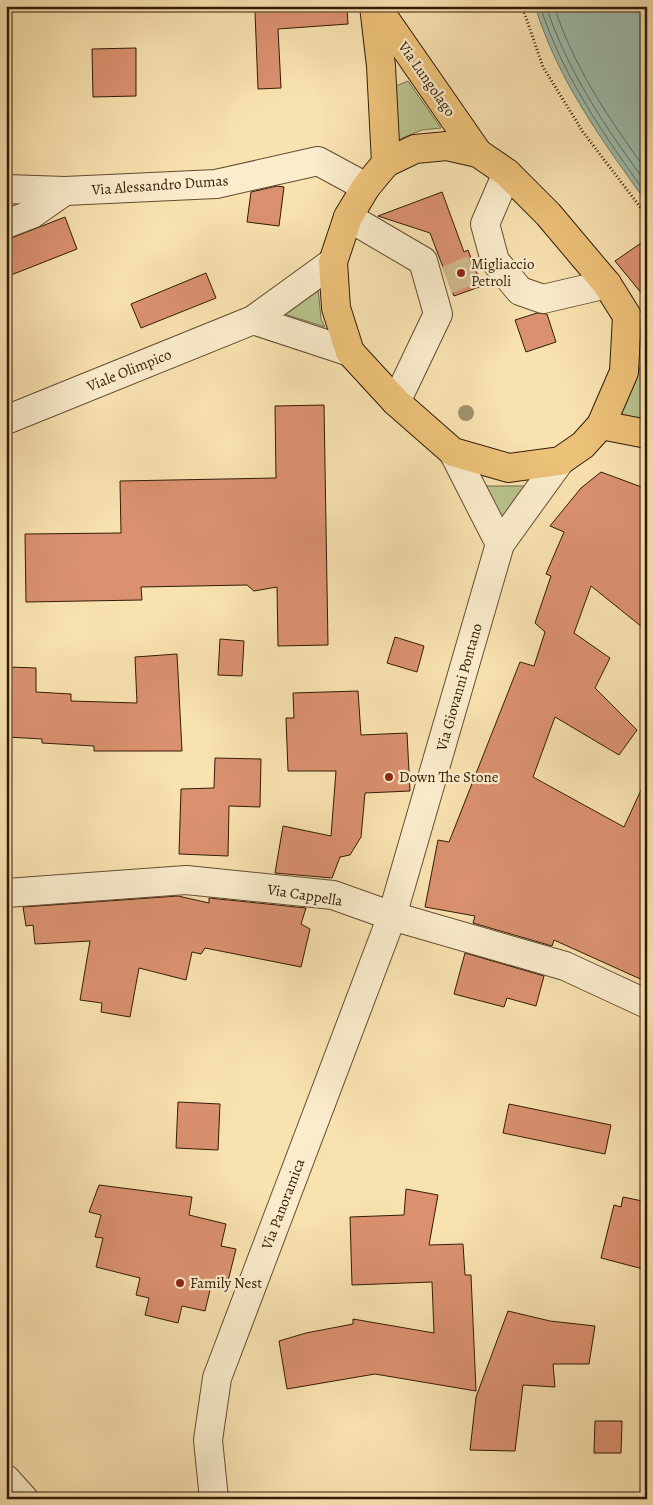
<svg xmlns="http://www.w3.org/2000/svg" width="653" height="1505" font-family="Alegreya,serif">
<rect width="100%" height="100%" fill="#f8e2b0"/>
<filter id="stains"><feTurbulence type="fractalNoise" baseFrequency=".004" numOctaves="4"/><feColorMatrix values="0 0 0 0 .2 0 0 0 0 .09 0 0 0 0 .02 0 0 0 .5 -.17"/></filter>
<radialGradient id="worn" r=".72"><stop offset=".6" stop-color="#630" stop-opacity="0"/><stop offset="1" stop-color="#630" stop-opacity=".3"/></radialGradient>
<g fill="#b9c48e" stroke="#76704a">
<polygon points="408,81 441,128 422,130 395,141 396,86"/>
<polygon points="318,288 321,319 325,327 284,314"/>
<polygon points="640,367 647,375 647,420 620,416"/>
<polygon points="485,486 529,486 500,527"/>
</g>
<path fill="#9dbdaf" stroke="#727c6b" d="M 535,6 L 647,6 L 647,203 C 602,140 558,81 535,6 Z"/>
<g fill="none" stroke-linecap="round" stroke-linejoin="round">
<g stroke="#686c5a" stroke-width="1">
<path d="M 540,6 C 563,77 604,135 647,195"/>
<path d="M 546,6 C 568,73 606,128 647,184"/>
<path d="M 554,6 C 574,68 609,119 647,171"/>
</g>
</g>
<g fill="#db9170" stroke="#321b06">
<polygon points="257,6 347,6 348,24 278,29 281,88 258,89 255,12 257,12"/>
<polygon points="136,48 136,96 93,97 92,49"/>
<polygon points="277,186 284,187 279,226 247,222 251,192"/>
<polygon points="442,192 464,252 468,250 482,286 454,296 430,233 378,216"/>
<polygon points="65,217 77,249 6,277 6,240"/>
<polygon points="647,239 647,300 615,261"/>
<polygon points="206,273 216,298 141,328 131,304"/>
<polygon points="537,313 547,314 556,342 526,352 515,320"/>
<polygon points="324,405 328,645 278,646 277,587 254,591 247,585 141,587 142,600 26,602 25,534 121,533 120,481 276,478 275,406"/>
<polygon points="601,472 647,489 647,631 591,586 574,633 610,658 595,688 637,730 619,755 555,717 533,777 624,827 647,777 647,982 554,940 552,946 473,923 475,916 425,907 438,840 449,842 520,662 534,666 545,632 535,623 551,576 546,574 564,532 550,526 581,488"/>
<polygon points="395,637 424,646 417,672 387,663"/>
<polygon points="220,639 244,641 242,676 218,675"/>
<polygon points="177,654 182,751 94,751 94,746 42,743 42,739 7,737 9,667 36,668 36,692 71,694 71,701 137,703 135,657"/>
<polygon points="358,691 361,735 407,733 410,791 365,793 361,837 350,855 340,857 332,878 275,873 283,826 331,836 336,771 288,771 286,718 294,718 293,693"/>
<polygon points="215,758 261,759 260,807 229,806 228,856 179,854 181,789 214,788"/>
<polygon points="178,896 209,903 209,898 306,908 301,924 310,929 301,967 205,948 201,954 192,952 186,980 139,968 130,1017 101,1012 102,1003 80,1000 90,941 35,944 33,925 26,926 23,907"/>
<polygon points="465,953 544,976 536,1006 507,998 504,1007 454,994"/>
<polygon points="178,1102 220,1104 218,1150 176,1148"/>
<polygon points="509,1104 611,1125 605,1154 503,1133"/>
<polygon points="99,1185 192,1197 189,1215 226,1224 221,1246 236,1249 227,1285 212,1282 205,1311 182,1306 178,1323 145,1315 149,1298 136,1295 140,1278 96,1267 103,1238 95,1237 101,1215 89,1212"/>
<polygon points="406,1189 438,1195 429,1245 463,1244 465,1275 471,1275 476,1391 375,1374 287,1389 279,1341 306,1333 353,1324 353,1319 434,1333 432,1282 352,1285 350,1217 404,1215"/>
<polygon points="623,1197 647,1202 647,1270 601,1258 614,1205 621,1207"/>
<polygon points="508,1311 550,1321 595,1326 589,1364 553,1364 555,1387 523,1385 515,1451 470,1450 476,1397"/>
<polygon points="595,1421 622,1421 621,1453 594,1453"/>
</g>
<g fill="none" stroke-linecap="round" stroke-linejoin="round">
<polyline stroke="#d0ba8e" stroke-width="28" stroke-dasharray="28 14" stroke-linecap="butt" points="447,280 476,268"/>
<defs>
<g id="minor">
<polyline points="507,173 485,224 495,261 520,291 543,299 607,284"/>
<polyline points="6,189 65,191 216,184 318,161 366,187"/>
<polyline points="348,217 423,261 438,314 396,402"/>
<polyline points="6,224 32,214 65,191"/>
<polyline points="253,320 350,352"/>
<polyline points="6,420 253,320 333,262"/>
<polyline points="453,452 500,544"/>
<polyline points="6,893 186,880 333,895 392,916 565,966 647,1004"/>
<polyline points="6,1479 24,1499"/>
<polyline points="214,1499 208,1440 217,1378 392,916 500,544 560,461"/>
</g>
<g id="major">
<polyline points="374,6 381,66 386,163"/>
<polyline points="376,6 478,153"/>
<polygon points="447,146 478,153 507,173 548,214 607,284 627,316 624,372 601,425 583,445 560,461 509,468 453,452 396,402 350,352 336,308 333,262 348,217 366,187 386,163 415,149"/>
<polyline points="601,425 647,434"/>
</g>
</defs>
<use href="#minor" stroke="#644d30" stroke-width="30"/>
<use href="#major" stroke="#321b06" stroke-width="30"/>
<polyline stroke="#321b06" stroke-width="3" stroke-dasharray="1 2.5" stroke-linecap="butt" points="522,6 543,67 583,132 647,216"/>
<use href="#minor" stroke="#faeccc" stroke-width="28"/>
<use href="#major" stroke="#ecc178" stroke-width="28"/>
</g>
<circle fill="#a19169" cx="466" cy="413" r="8"/>
<g fill="#8f2418" stroke="#faeccc" stroke-width="2">
<circle cx="461" cy="273" r="5"/>
<circle cx="389" cy="777" r="5"/>
<circle cx="180" cy="1283" r="5"/>
</g>
<g text-anchor="middle" stroke-width="4.5" stroke-linejoin="round" paint-order="stroke">
<g font-size="15" fill="#321b06" stroke="#faeccc">
<text transform="translate(427 79) rotate(55)" y="5">Via Lungolago</text>
<text transform="translate(160 185) rotate(-4)" y="5">Via Alessandro Dumas</text>
<text transform="translate(129 370) rotate(-22)" y="5">Viale Olimpico</text>
<text transform="translate(459 687) rotate(-74)" y="5">Via Giovanni Pontano</text>
<text transform="translate(305 895) rotate(9)" y="5">Via Cappella</text>
<text transform="translate(283 1204) rotate(-69)" y="5">Via Panoramica</text>
</g>
<g font-size="15" fill="#321b06" stroke="#faeccc" text-anchor="start">
<text x="471" y="269">Migliaccio<tspan x="471" dy="17">Petroli</tspan></text>
<text x="399" y="782">Down The Stone</text>
<text x="190" y="1288">Family Nest</text>
</g>
</g>
<rect width="653" height="1505" fill="none" stroke="#f8e2b0" stroke-width="25"/>
<rect x="8" y="8" width="638" height="1490" fill="none" stroke="#321b06" stroke-width="2.5"/>
<rect x="12" y="12" width="628" height="1480" fill="none" stroke="#321b06"/>
<rect width="100%" height="100%" filter="url(#stains)"/>
<rect width="100%" height="100%" fill="url(#worn)"/>
</svg>
